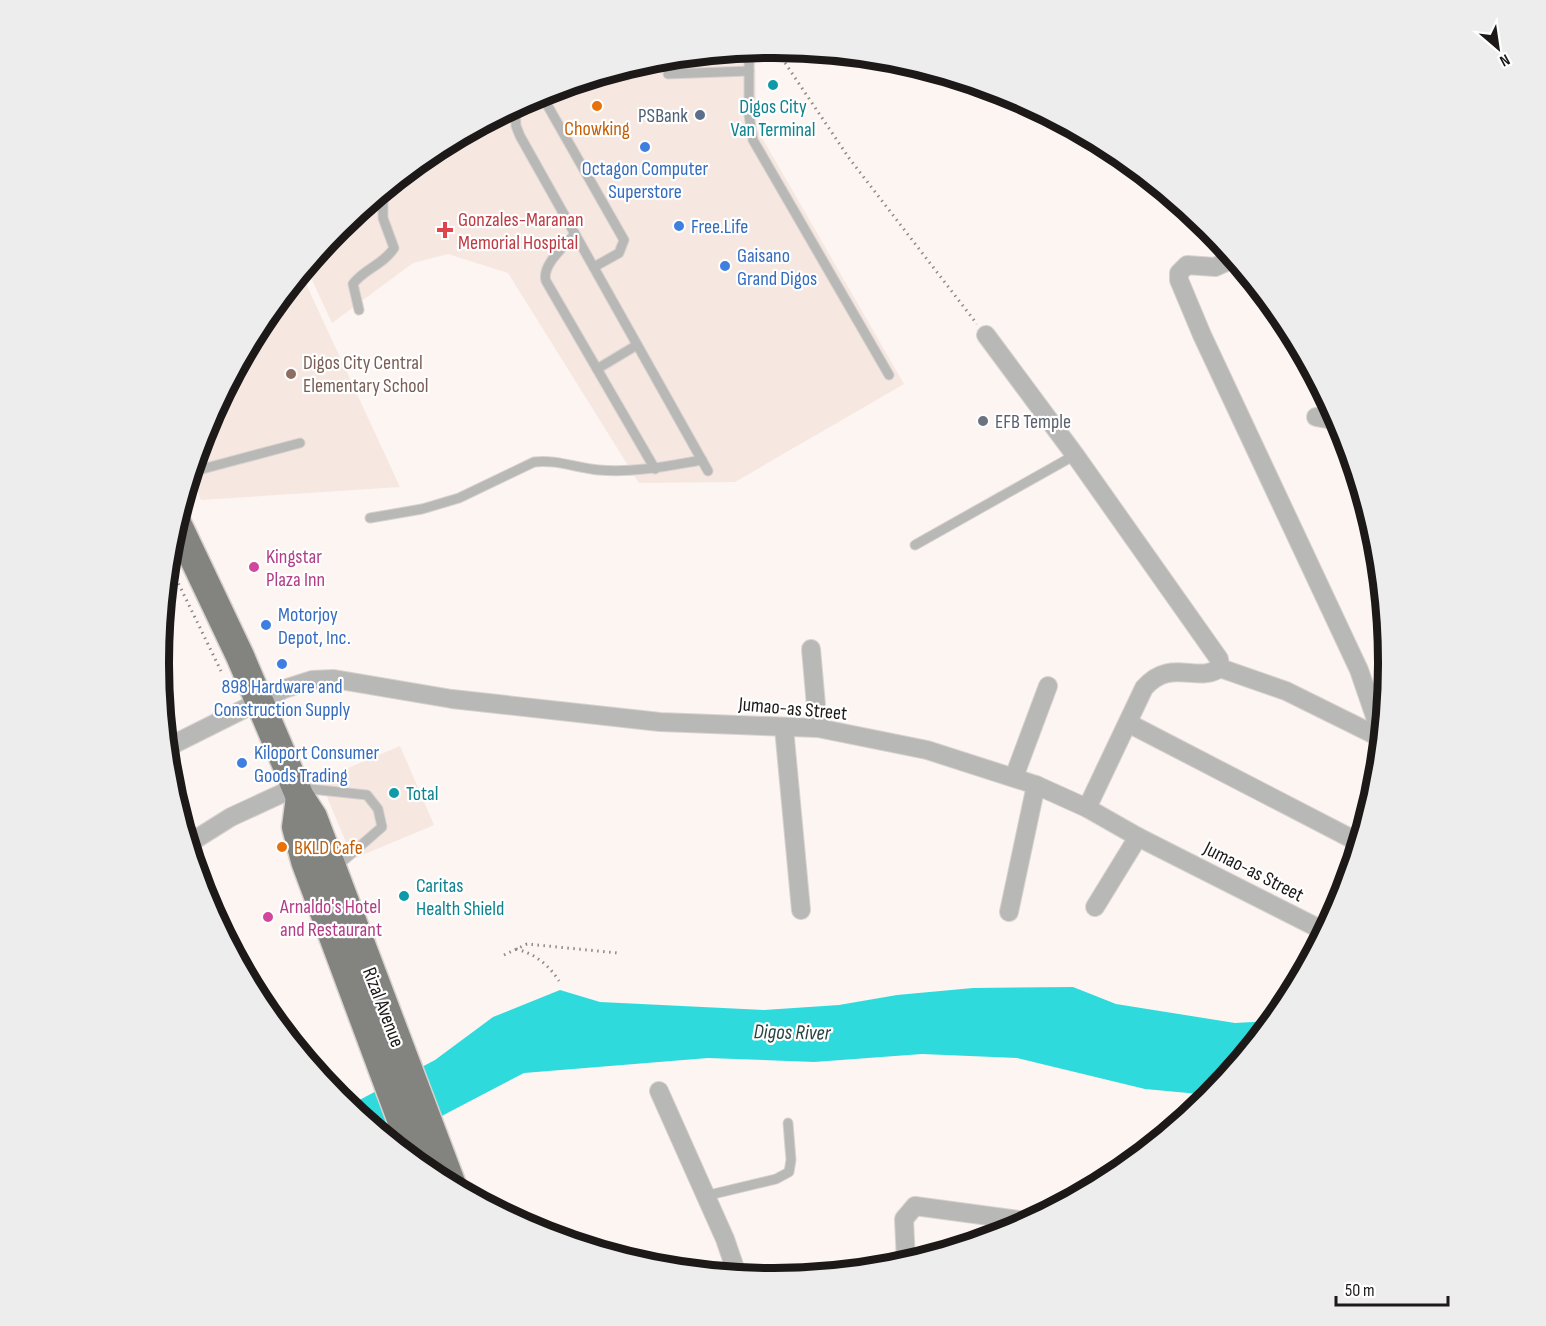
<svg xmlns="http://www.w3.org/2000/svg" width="1546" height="1326" font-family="'Sofia Sans Condensed',sans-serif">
<rect width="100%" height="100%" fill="#fcf5f2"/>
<g fill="#f6e7e1">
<polygon points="755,50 757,129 904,384 735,482 639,483 508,273 448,254 413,263 332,323 306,267 327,242 377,211 376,197 432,151 538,95 653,60"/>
<polygon points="301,273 400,487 201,500 191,474 205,427 262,321"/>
<polygon points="400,746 434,825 353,859 320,780"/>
</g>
<polygon fill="#2fdadc" points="1073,987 1116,1004 1235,1023 1271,1021 1210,1095 1145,1089 1017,1058 922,1054 814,1062 708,1058 524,1073 392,1142 348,1106 435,1060 493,1017 560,990 600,1002 764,1010 839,1005 897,995 973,988"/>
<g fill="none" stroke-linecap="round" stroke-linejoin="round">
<defs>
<g id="lane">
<polyline points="749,50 749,115 753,140 889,375"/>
<polyline points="668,74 749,71"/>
<polyline points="598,77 628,75"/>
<polyline points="541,94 624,240 619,253 594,267"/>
<polyline points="515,107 516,126 520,136 708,471"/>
<path d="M 575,234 C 565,246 541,265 546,281 L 655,469"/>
<path d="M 359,310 L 353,284 C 364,269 383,265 394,248 L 383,218 L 383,191"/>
<polyline points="597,369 637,345"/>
<polyline points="191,472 300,443"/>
<path d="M 370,518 L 422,509 L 459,498 L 534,462 C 555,459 577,468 599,470 C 634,473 667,466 702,460"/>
<polyline points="915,545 1075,455"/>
<polyline points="301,788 367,795 378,809 382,827 336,867"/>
<polyline points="705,1196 776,1179 789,1172 791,1160 788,1123"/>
</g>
<g id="street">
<polyline points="1233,259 1215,267 1187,265 1179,273 1179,280 1202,335 1359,670 1381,734"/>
<polyline points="986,335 1075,455 1219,659 1220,668"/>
<polyline points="1316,417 1338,421"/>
<polyline points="811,649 818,728"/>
<polyline points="1128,723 1358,842"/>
<polyline points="784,728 801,910"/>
<polyline points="166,748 284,689 312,680 334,679 452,699 660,722 818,728 927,750 1036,785 1087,808 1138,837 1324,931"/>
<polyline points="1014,777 1048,686"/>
<path d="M 1087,808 L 1144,688 C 1171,657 1197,684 1220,668 L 1286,691 L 1381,738"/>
<polyline points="188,844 231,817 296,787"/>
<polyline points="1095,907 1138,837"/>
<polyline points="1009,912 1036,785"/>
<polyline points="659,1091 725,1239 737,1274"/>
<polyline points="906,1262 904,1219 915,1206 1026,1221"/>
</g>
<g id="primary">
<polyline points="176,521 240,656 300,797 313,817 452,1185"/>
<polyline points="300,797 296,827 305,861 417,1162"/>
</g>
</defs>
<use href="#lane" stroke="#d8d2cf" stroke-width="11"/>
<use href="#street" stroke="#d8d2cf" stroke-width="20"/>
<use href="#primary" stroke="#d8d2cf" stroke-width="31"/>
<g stroke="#8e8987" stroke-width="3" stroke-dasharray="1.5 4.5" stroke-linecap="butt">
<polyline points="775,48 849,158 977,324"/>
<polyline points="168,562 221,671"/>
<path d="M 516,949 C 535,954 548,964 559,981"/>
<polyline points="504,955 527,944 618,953"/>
</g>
<use href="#lane" stroke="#b8b8b6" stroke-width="9"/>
<use href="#street" stroke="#b8b8b6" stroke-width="18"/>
<use href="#primary" stroke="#83847f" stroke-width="28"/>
</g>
<g fill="#0f9aa8" stroke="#fff" stroke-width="2">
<circle cx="773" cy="85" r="6"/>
<circle cx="394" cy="793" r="6"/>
<circle cx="404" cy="896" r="6"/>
</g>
<g fill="#e8710a" stroke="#fff" stroke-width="2">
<circle cx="597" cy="106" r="6"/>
<circle cx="282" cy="847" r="6"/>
</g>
<circle fill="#5c6f8a" stroke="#fff" stroke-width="2" cx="700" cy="115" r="6"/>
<g fill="#3f7fe0" stroke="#fff" stroke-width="2">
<circle cx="645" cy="147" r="6"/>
<circle cx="679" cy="226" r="6"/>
<circle cx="725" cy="266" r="6"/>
<circle cx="266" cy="625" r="6"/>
<circle cx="282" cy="664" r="6"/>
<circle cx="242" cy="763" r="6"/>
</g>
<path fill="#e0444e" stroke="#fff" stroke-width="2" d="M442 221h6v6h6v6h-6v6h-6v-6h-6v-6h6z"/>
<circle fill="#8d6e63" stroke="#fff" stroke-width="2" cx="291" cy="374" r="6"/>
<circle fill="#6b7280" stroke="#fff" stroke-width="2" cx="983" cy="421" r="6"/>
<g fill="#d1479c" stroke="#fff" stroke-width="2">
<circle cx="254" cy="567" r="6"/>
<circle cx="268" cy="917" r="6"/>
</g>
<g text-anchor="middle" stroke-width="4.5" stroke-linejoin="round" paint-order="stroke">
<g font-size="20" fill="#0d838f" stroke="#fff" text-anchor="start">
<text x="773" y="113" text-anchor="middle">Digos City<tspan x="773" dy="23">Van Terminal</tspan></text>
<text x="406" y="800">Total</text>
<text x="416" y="892">Caritas<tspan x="416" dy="23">Health Shield</tspan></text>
</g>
<g font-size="20" fill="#4e5e75" stroke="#fff" text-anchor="end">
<text x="688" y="122">PSBank</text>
</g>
<g font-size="20" fill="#c56008" stroke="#fff">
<text x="597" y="135">Chowking</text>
<text x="294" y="854" text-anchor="start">BKLD Cafe</text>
</g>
<g font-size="20" fill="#366cbe" stroke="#fff" text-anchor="start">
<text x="645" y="175" text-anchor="middle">Octagon Computer<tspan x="645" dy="23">Superstore</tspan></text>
<text x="691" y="233">Free.Life</text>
<text x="737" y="262">Gaisano<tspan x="737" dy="23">Grand Digos</tspan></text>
<text x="278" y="621">Motorjoy<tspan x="278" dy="23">Depot, Inc.</tspan></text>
<text x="282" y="693" text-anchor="middle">898 Hardware and<tspan x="282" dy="23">Construction Supply</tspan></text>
<text x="254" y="759">Kiloport Consumer<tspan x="254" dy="23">Goods Trading</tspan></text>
</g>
<g font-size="20" fill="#be3a42" stroke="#fff" text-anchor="start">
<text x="458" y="226">Gonzales-Maranan<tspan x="458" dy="23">Memorial Hospital</tspan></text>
</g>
<g font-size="20" fill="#785e54" stroke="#fff" text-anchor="start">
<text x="303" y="369">Digos City Central<tspan x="303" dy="23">Elementary School</tspan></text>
</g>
<g font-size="20" fill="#5b616d" stroke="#fff" text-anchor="start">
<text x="995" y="428">EFB Temple</text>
</g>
<g font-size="20" fill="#b23c85" stroke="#fff" text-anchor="start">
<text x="266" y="563">Kingstar<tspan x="266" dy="23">Plaza Inn</tspan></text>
<text x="280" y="913">Arnaldo's Hotel<tspan x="280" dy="23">and Restaurant</tspan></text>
</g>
<g font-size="20" fill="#1c1918" stroke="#fff">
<text transform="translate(793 708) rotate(5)" y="7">Jumao-as Street</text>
<text transform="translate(1254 871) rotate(27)" y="7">Jumao-as Street</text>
<text transform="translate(384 1007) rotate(69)" y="7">Rizal Avenue</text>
</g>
<g font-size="21" font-style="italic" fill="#2a4444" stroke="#fff">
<text transform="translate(792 1032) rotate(1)" y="7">Digos River</text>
</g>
</g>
<path d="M0 0H1546V1326H0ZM773 58H774A604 604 0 0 1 1378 662V664A604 604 0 0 1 774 1268H773A604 604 0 0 1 169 664V662A604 604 0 0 1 773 58Z" fill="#ededed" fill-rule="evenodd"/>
<path fill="none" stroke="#1c1918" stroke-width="8" d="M773 58H774A604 604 0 0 1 1378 662V664A604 604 0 0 1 774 1268H773A604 604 0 0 1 169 664V662A604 604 0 0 1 773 58Z"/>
<g transform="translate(1498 48) rotate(151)" stroke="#ffffff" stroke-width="4.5" paint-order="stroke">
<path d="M0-4.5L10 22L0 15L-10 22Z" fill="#1c1918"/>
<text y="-9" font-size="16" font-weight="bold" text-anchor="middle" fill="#1c1918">N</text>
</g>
<path d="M1336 1296v9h112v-9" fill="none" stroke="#1c1918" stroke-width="3"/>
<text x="1345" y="1296" font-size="18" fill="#1c1918" stroke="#ffffff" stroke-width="4.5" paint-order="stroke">50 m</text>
</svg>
